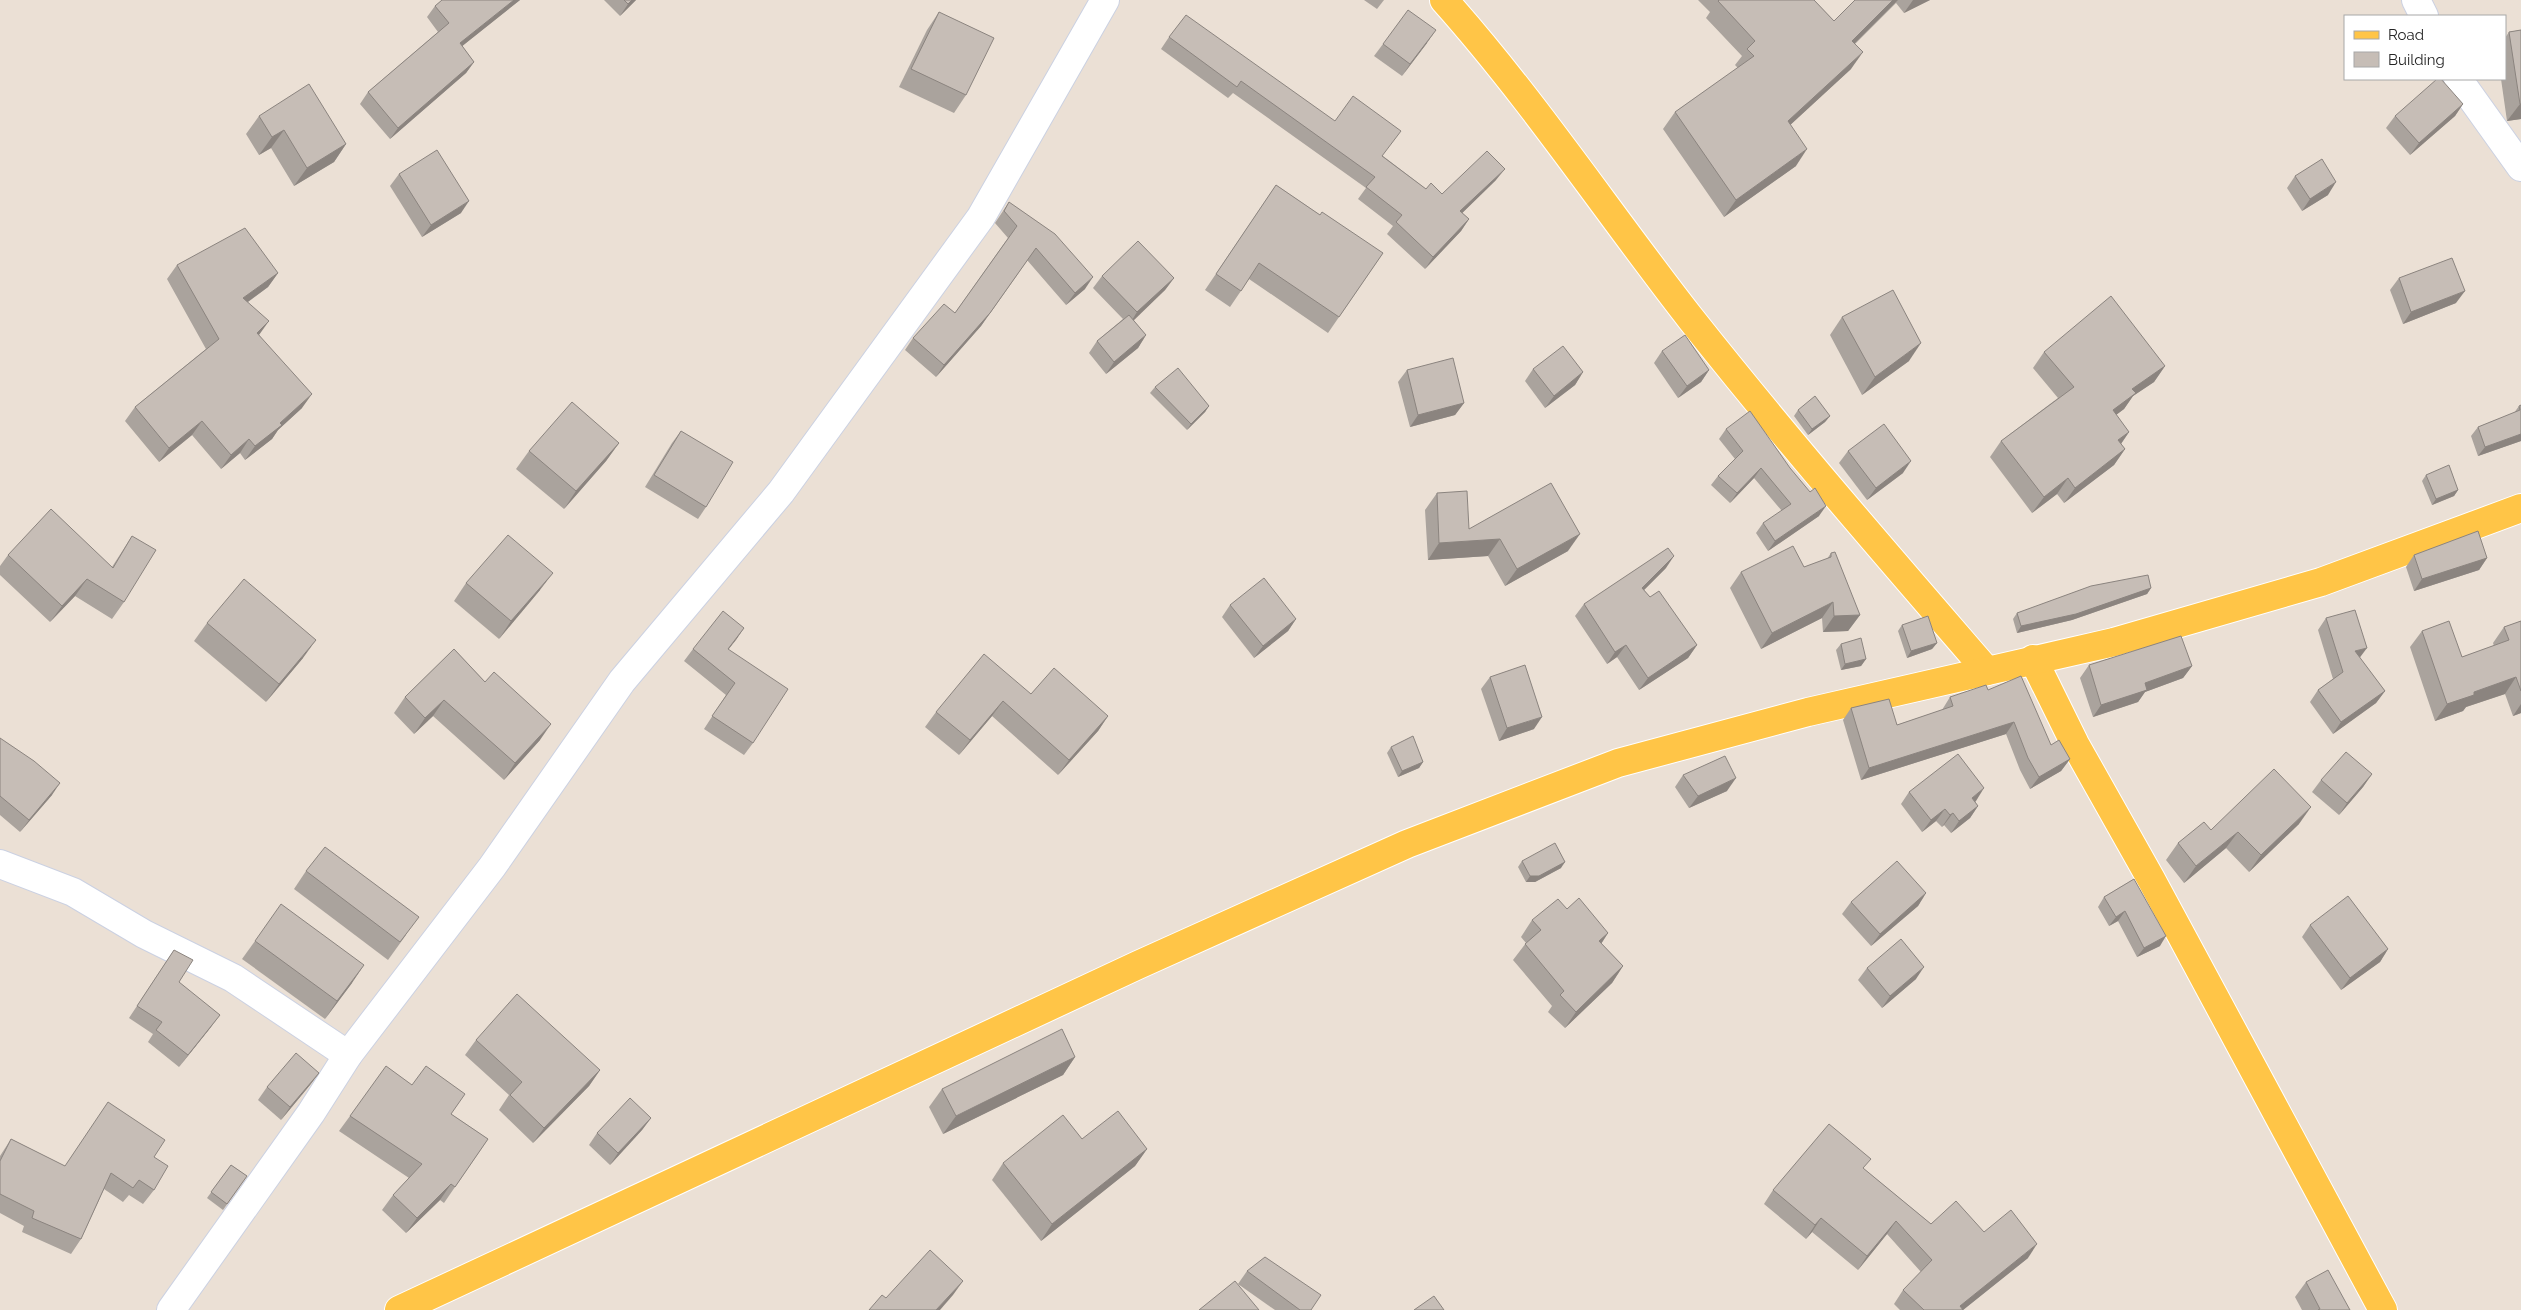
<svg xmlns="http://www.w3.org/2000/svg" width="2521" height="1310" font-family="Raleway,sans-serif">
<rect width="100%" height="100%" fill="#ebe0d5"/>
<g fill="none" stroke-linecap="round" stroke-linejoin="round">
<defs>
<g id="minor">
<polyline points="2416,0 2424,16"/>
<polyline points="2458,79 2521,167"/>
<polyline points="0,864 73,892 144,934 233,978 348,1055"/>
<polyline points="171,1310 311,1113 348,1055 492,867 622,681 781,492 981,217 1105,0"/>
</g>
<g id="major">
<path d="M 1444,0 C 1534,101 1608,213 1691,319 C 1786,439 1887,555 1987,671"/>
<polyline points="2033,659 2075,744 2151,879 2383,1310"/>
<polyline points="399,1310 1138,965 1407,844 1618,763 1808,712 2114,642 2321,582 2521,508"/>
</g>
</defs>
<use href="#minor" stroke="#cbd1e2" stroke-width="30"/>
<use href="#major" stroke="#fff" stroke-width="30"/>
<use href="#minor" stroke="#fff" stroke-width="28"/>
<use href="#major" stroke="#ffc547" stroke-width="28"/>
</g>
<g fill="#aaa39d">
<polygon points="442,0 520,0 462,46 474,62 466,73 390,139 360,104 368,92 438,32 427,17 435,6"/>
<polygon points="604,0 636,0 620,16"/>
<polygon points="1364,0 1384,0 1377,9"/>
<polygon points="1698,0 1814,0 1834,21 1855,0 1930,0 1904,13 1896,3 1855,44 1851,69 1790,125 1796,166 1724,217 1663,129 1675,112 1738,68 1735,65 1742,56 1706,18 1710,12"/>
<polygon points="939,12 966,95 954,113 899,87 927,30"/>
<polygon points="2521,30 2521,119 2507,121 2501,79 2505,79 2505,38 2509,32"/>
<polygon points="1169,37 1383,156 1426,189 1442,194 1496,180 1462,213 1469,219 1461,231 1425,269 1387,234 1393,226 1358,199 1366,188 1233,93 1228,98 1161,49"/>
<polygon points="1427,43 1402,76 1374,56 1383,44"/>
<polygon points="2463,104 2455,116 2410,155 2386,128 2395,116"/>
<polygon points="259,116 346,144 334,162 294,186 271,148 259,155 246,134"/>
<polygon points="399,174 461,213 422,237 390,186"/>
<polygon points="2295,176 2328,195 2302,211 2287,188"/>
<polygon points="1276,185 1320,215 1383,253 1328,333 1249,279 1230,307 1205,290"/>
<polygon points="1009,202 1085,289 1066,305 1027,260 981,326 936,377 905,350 913,338 955,313 1008,238 995,223"/>
<polygon points="177,265 278,273 268,287 248,302 259,335 302,408 278,430 272,439 245,460 240,453 221,469 192,435 159,462 125,421 135,407 206,349 167,279"/>
<polygon points="1102,276 1174,278 1165,290 1133,320 1146,335 1138,348 1106,374 1089,353 1097,341 1123,319 1093,288"/>
<polygon points="2399,278 2456,303 2403,324 2390,290"/>
<polygon points="1842,317 1909,361 1862,395 1830,335"/>
<polygon points="1662,351 1709,370 1701,382 1678,398 1654,363"/>
<polygon points="2044,352 2165,366 2154,382 2133,396 2124,409 2116,415 2129,432 2121,444 2125,449 2114,465 2064,503 2057,494 2032,513 1990,457 2001,441 2058,398 2033,368"/>
<polygon points="1533,369 1583,372 1575,385 1545,408 1525,381"/>
<polygon points="1407,370 1464,403 1455,415 1410,427 1398,382"/>
<polygon points="1155,387 1209,406 1205,412 1187,430 1150,393"/>
<polygon points="2521,405 2521,441 2478,456 2471,436 2478,427 2514,413 2519,406"/>
<polygon points="1798,410 1830,416 1825,422 1808,435 1794,416"/>
<polygon points="1726,429 1819,516 1768,551 1756,533 1763,523 1782,511 1754,478 1730,503 1711,485 1718,476 1735,459 1719,439"/>
<polygon points="681,431 706,507 698,519 645,487 672,443"/>
<polygon points="619,443 606,461 564,509 516,469 529,451"/>
<polygon points="1848,451 1903,473 1867,500 1839,463"/>
<polygon points="2426,475 2458,490 2454,496 2432,505 2422,481"/>
<polygon points="1437,493 1469,529 1568,551 1505,586 1488,556 1428,560 1425,510"/>
<polygon points="132,536 124,602 112,619 75,596 50,622 0,575 0,566 8,555 112,567"/>
<polygon points="1831,553 1860,615 1848,631 1823,632 1822,618 1761,649 1730,588 1741,572 1804,567 1827,559"/>
<polygon points="2414,555 2487,558 2479,570 2414,591 2406,567"/>
<polygon points="1666,568 1644,590 1650,597 1697,645 1688,658 1639,690 1617,657 1607,664 1575,616 1584,604"/>
<polygon points="466,583 540,590 499,639 454,601"/>
<polygon points="2151,588 2147,594 2072,620 2017,633 2013,619 2017,613"/>
<polygon points="1230,605 1296,619 1288,631 1254,658 1222,617"/>
<polygon points="2326,618 2385,691 2376,703 2333,734 2310,702 2318,690 2333,679 2318,630"/>
<polygon points="2521,621 2521,713 2513,716 2505,694 2466,707 2463,711 2435,721 2410,647 2422,631 2462,657 2494,646 2493,643 2504,627"/>
<polygon points="207,623 303,658 266,702 194,641"/>
<polygon points="1902,625 1937,643 1932,649 1907,658 1898,631"/>
<polygon points="744,628 728,650 753,743 744,755 704,729 726,695 684,661 693,649"/>
<polygon points="1841,644 1866,659 1861,666 1841,670 1836,650"/>
<polygon points="454,649 540,740 504,780 433,716 414,734 394,713 405,697"/>
<polygon points="2089,665 2192,666 2183,678 2145,692 2138,702 2093,717 2080,678"/>
<polygon points="1490,677 1534,729 1499,741 1481,689"/>
<polygon points="1988,690 2051,745 2070,759 2061,771 2030,789 2020,770 2006,734 1861,780 1843,720 1851,708 1897,725 1942,710 1950,697"/>
<polygon points="1031,694 1108,716 1098,731 1058,775 992,716 959,755 925,727 936,712"/>
<polygon points="0,738 52,795 20,832 0,815"/>
<polygon points="1391,747 1423,762 1419,768 1398,777 1387,753"/>
<polygon points="2372,774 2363,787 2339,815 2312,792 2321,780"/>
<polygon points="1683,775 1727,791 1689,808 1675,787"/>
<polygon points="1909,792 1976,801 1975,802 1978,806 1970,818 1951,833 1944,825 1942,827 1936,821 1922,832 1901,804"/>
<polygon points="2299,824 2249,872 2226,848 2184,883 2166,860 2178,843 2211,830"/>
<polygon points="1522,861 1561,868 1535,882 1526,882 1518,867"/>
<polygon points="306,871 406,935 388,960 294,889"/>
<polygon points="2134,879 2160,946 2137,957 2118,921 2109,926 2098,907 2104,897"/>
<polygon points="1926,893 1918,906 1871,946 1842,914 1851,902"/>
<polygon points="1567,909 1608,933 1601,944 1623,966 1612,983 1565,1028 1548,1012 1552,1006 1513,960 1526,943 1521,937 1532,920"/>
<polygon points="2310,925 2388,949 2380,962 2341,990 2302,937"/>
<polygon points="255,941 352,983 325,1019 242,959"/>
<polygon points="174,950 179,982 211,1027 179,1067 148,1042 153,1034 129,1018"/>
<polygon points="1867,968 1916,979 1882,1008 1858,980"/>
<polygon points="476,1040 600,1070 589,1086 533,1143 499,1110 509,1095 465,1055"/>
<polygon points="1075,1057 1063,1075 943,1134 929,1107 942,1089"/>
<polygon points="319,1073 310,1085 281,1120 258,1100 267,1087"/>
<polygon points="451,1114 488,1139 444,1203 440,1200 406,1233 382,1210 393,1195 409,1178 339,1131 350,1116"/>
<polygon points="651,1118 642,1130 610,1165 589,1145 597,1133"/>
<polygon points="11,1139 64,1166 154,1157 154,1190 143,1204 129,1195 123,1202 104,1189 81,1239 71,1254 22,1232 24,1226 0,1213 0,1156"/>
<polygon points="1082,1139 1147,1149 1135,1166 1041,1241 992,1180 1003,1163"/>
<polygon points="231,1165 247,1176 223,1210 207,1198"/>
<polygon points="1864,1169 1931,1224 1984,1232 2028,1258 1963,1310 1900,1310 1894,1304 1903,1290 1921,1272 1887,1234 1858,1270 1812,1232 1806,1239 1764,1204 1773,1190"/>
<polygon points="1247,1271 1311,1310 1275,1310 1238,1284"/>
<polygon points="2306,1282 2350,1310 2302,1310 2295,1297"/>
</g>
<g fill="#8b847f">
<polygon points="514,0 520,0 451,55 460,43"/>
<polygon points="632,0 636,0 620,16 628,4"/>
<polygon points="1893,0 1898,0 1840,58 1852,41"/>
<polygon points="1913,0 1930,0 1904,13"/>
<polygon points="1436,30 1427,43 1402,76 1410,64"/>
<polygon points="1863,52 1851,69 1776,138 1788,121"/>
<polygon points="474,62 466,73 390,139 398,128"/>
<polygon points="2463,104 2455,116 2410,155 2419,143"/>
<polygon points="2520,104 2521,104 2521,119 2507,121"/>
<polygon points="284,130 271,148 259,155 272,137"/>
<polygon points="346,144 334,162 294,186 307,168"/>
<polygon points="1807,149 1796,166 1724,217 1736,200"/>
<polygon points="1505,169 1496,180 1452,223 1460,211"/>
<polygon points="2336,182 2328,195 2302,211 2310,199"/>
<polygon points="469,201 461,213 422,237 431,225"/>
<polygon points="1469,219 1461,231 1425,269 1433,257"/>
<polygon points="1036,248 981,326 936,377 944,365"/>
<polygon points="278,273 268,287 234,312 243,298"/>
<polygon points="1093,277 1085,289 1066,305 1075,293"/>
<polygon points="1174,278 1165,290 1129,325 1137,312"/>
<polygon points="2465,291 2456,303 2403,324 2411,312"/>
<polygon points="269,321 259,335 257,333"/>
<polygon points="1146,335 1138,348 1106,374 1114,362"/>
<polygon points="1921,343 1909,361 1862,395 1875,377"/>
<polygon points="2165,366 2154,382 2133,396 2124,409 2101,426 2113,410 2132,389"/>
<polygon points="1709,370 1701,382 1678,398 1687,386"/>
<polygon points="1583,372 1575,385 1545,408 1554,396"/>
<polygon points="312,394 302,408 278,430 272,439 245,460 255,446"/>
<polygon points="1464,403 1455,415 1410,427 1418,415"/>
<polygon points="1209,406 1205,412 1187,430 1191,424"/>
<polygon points="1830,416 1825,422 1808,435 1812,429"/>
<polygon points="202,421 192,435 159,462 169,448"/>
<polygon points="2129,432 2118,448 2118,440"/>
<polygon points="2521,434 2521,441 2478,456 2485,447"/>
<polygon points="249,439 240,453 221,469 231,455"/>
<polygon points="619,443 606,461 564,509 576,491"/>
<polygon points="2125,449 2114,465 2064,503 2075,488"/>
<polygon points="1911,461 1903,473 1867,500 1876,488"/>
<polygon points="1761,468 1754,478 1730,503 1737,493"/>
<polygon points="2068,478 2057,494 2032,513 2044,497"/>
<polygon points="2458,490 2454,496 2432,505 2436,499"/>
<polygon points="1826,506 1819,516 1768,551 1775,541"/>
<polygon points="1580,534 1568,551 1505,586 1517,569"/>
<polygon points="1500,539 1488,556 1428,560 1439,543"/>
<polygon points="1674,556 1666,568 1634,600 1642,588"/>
<polygon points="2487,558 2479,570 2414,591 2422,579"/>
<polygon points="553,573 540,590 499,639 511,621"/>
<polygon points="87,579 75,596 50,622 62,606"/>
<polygon points="2151,588 2147,594 2072,620 2017,633 2021,626"/>
<polygon points="1833,602 1822,618 1761,649 1772,633"/>
<polygon points="1860,615 1848,631 1823,632 1834,616"/>
<polygon points="1296,619 1288,631 1254,658 1263,646"/>
<polygon points="744,628 736,640 719,661 728,649"/>
<polygon points="316,640 303,658 266,702 279,684"/>
<polygon points="1937,643 1932,649 1907,658 1911,651"/>
<polygon points="1626,645 1617,657 1607,664 1615,652"/>
<polygon points="1697,645 1688,658 1639,690 1648,678"/>
<polygon points="2367,648 2358,660 2355,651"/>
<polygon points="1866,659 1861,666 1841,670 1845,664"/>
<polygon points="2192,666 2183,678 2145,692 2138,702 2093,717 2101,705 2145,683"/>
<polygon points="2516,677 2505,694 2466,707 2463,711 2435,721 2447,704 2474,692"/>
<polygon points="2385,691 2376,703 2333,734 2341,722"/>
<polygon points="444,700 433,716 414,734 425,718"/>
<polygon points="1003,701 992,716 959,755 970,740"/>
<polygon points="2521,704 2521,713 2513,716"/>
<polygon points="1108,716 1098,731 1058,775 1069,760"/>
<polygon points="1542,717 1534,729 1499,741 1507,728"/>
<polygon points="2014,722 2006,734 1861,780 1869,768"/>
<polygon points="551,724 540,740 504,780 515,763"/>
<polygon points="2070,759 2061,771 2030,789 2039,777"/>
<polygon points="1423,762 1419,768 1398,777 1402,771"/>
<polygon points="2372,774 2363,787 2339,815 2347,803"/>
<polygon points="1736,778 1727,791 1689,808 1698,796"/>
<polygon points="60,783 52,795 20,832 29,820"/>
<polygon points="1984,788 1976,801 1964,810 1972,798"/>
<polygon points="1978,806 1970,818 1951,833 1959,821"/>
<polygon points="2311,807 2299,824 2249,872 2261,855"/>
<polygon points="1945,809 1936,821 1922,832 1931,820"/>
<polygon points="1953,813 1944,825 1942,827 1950,815"/>
<polygon points="2238,832 2226,848 2184,883 2196,866"/>
<polygon points="1565,862 1561,868 1535,882 1526,882 1530,876"/>
<polygon points="1926,893 1918,906 1871,946 1880,934"/>
<polygon points="2125,911 2118,921 2109,926 2116,917"/>
<polygon points="1608,933 1597,950 1599,941"/>
<polygon points="2166,936 2160,946 2137,957 2144,948"/>
<polygon points="2388,949 2380,962 2341,990 2350,978"/>
<polygon points="364,965 352,983 325,1019 337,1001"/>
<polygon points="1623,966 1612,983 1565,1028 1576,1012"/>
<polygon points="1924,967 1916,979 1882,1008 1890,996"/>
<polygon points="220,1015 211,1027 179,1067 188,1055"/>
<polygon points="1075,1057 1063,1075 943,1134 956,1116"/>
<polygon points="600,1070 589,1086 533,1143 544,1128"/>
<polygon points="319,1073 310,1085 281,1120 290,1107"/>
<polygon points="651,1118 642,1130 610,1165 618,1153"/>
<polygon points="1147,1149 1135,1166 1041,1241 1052,1224"/>
<polygon points="451,1184 440,1200 406,1233 417,1218"/>
<polygon points="1821,1218 1812,1232 1806,1239 1815,1225"/>
<polygon points="1896,1221 1887,1234 1858,1270 1867,1256"/>
<polygon points="2037,1244 2028,1258 1963,1310 1960,1306"/>
<polygon points="963,1281 953,1295 940,1310 936,1310"/>
</g>
<g fill="#c6bdb6" stroke="#8b847f">
<polygon points="442,0 514,0 460,43 474,62 398,128 368,92 449,23 435,6"/>
<polygon points="624,0 632,0 628,4"/>
<polygon points="1719,0 1814,0 1834,21 1855,0 1893,0 1852,41 1863,52 1788,121 1807,149 1736,200 1675,112 1754,56 1747,49 1755,41 1718,1"/>
<polygon points="1408,10 1436,30 1410,64 1383,44"/>
<polygon points="939,12 994,38 966,95 911,69"/>
<polygon points="1186,15 1335,121 1353,96 1401,131 1382,156 1426,189 1431,183 1442,194 1487,151 1505,169 1460,211 1469,219 1433,257 1396,222 1402,215 1366,187 1375,177 1241,81 1237,87 1169,37"/>
<polygon points="2521,30 2521,104 2520,104 2509,32"/>
<polygon points="2437,79 2441,79 2463,104 2419,143 2395,116"/>
<polygon points="309,84 346,144 307,168 284,130 272,137 259,116"/>
<polygon points="437,150 469,201 431,225 399,174"/>
<polygon points="2322,159 2336,182 2310,199 2295,176"/>
<polygon points="1276,185 1320,215 1322,212 1383,253 1339,317 1259,263 1241,291 1216,274"/>
<polygon points="1009,202 1055,234 1093,277 1075,293 1036,248 990,313 944,365 913,338 944,304 955,313 1017,226 1004,211"/>
<polygon points="245,228 278,273 243,298 269,321 257,333 312,394 280,423 282,425 255,446 249,439 231,455 202,421 169,448 135,407 219,339 177,265"/>
<polygon points="1138,241 1174,278 1137,312 1102,276"/>
<polygon points="2452,258 2465,291 2411,312 2399,278"/>
<polygon points="1893,290 1921,343 1875,377 1842,317"/>
<polygon points="2111,296 2165,366 2132,389 2136,393 2113,410 2129,432 2118,440 2125,449 2075,488 2068,478 2044,497 2001,441 2074,387 2044,352"/>
<polygon points="1129,315 1146,335 1114,362 1097,341"/>
<polygon points="1685,335 1709,370 1687,386 1662,351"/>
<polygon points="1563,346 1583,372 1554,396 1533,369"/>
<polygon points="1453,358 1464,403 1418,415 1407,370"/>
<polygon points="1178,368 1209,406 1191,424 1155,387"/>
<polygon points="1815,396 1830,416 1812,429 1798,410"/>
<polygon points="572,402 619,443 576,491 529,451"/>
<polygon points="2521,405 2521,434 2485,447 2478,427 2520,410 2519,406"/>
<polygon points="1750,411 1790,468 1810,492 1815,488 1826,506 1775,541 1763,523 1791,504 1761,468 1737,493 1718,476 1743,451 1726,429"/>
<polygon points="1884,424 1911,461 1876,488 1848,451"/>
<polygon points="681,431 733,462 706,507 654,475"/>
<polygon points="2449,465 2458,490 2436,499 2426,475"/>
<polygon points="1551,483 1580,534 1517,569 1500,539 1439,543 1437,493 1467,491 1469,529"/>
<polygon points="51,509 113,568 132,536 156,550 124,602 87,579 62,606 8,555"/>
<polygon points="2478,531 2487,558 2422,579 2414,555"/>
<polygon points="508,535 553,573 511,621 466,583"/>
<polygon points="1793,546 1804,567 1831,557 1831,553 1835,552 1860,615 1834,616 1833,602 1772,633 1741,572"/>
<polygon points="1668,548 1674,556 1642,588 1650,597 1659,591 1697,645 1648,678 1626,645 1615,652 1584,604"/>
<polygon points="2148,575 2151,588 2076,614 2021,626 2017,613 2091,586"/>
<polygon points="1264,578 1296,619 1263,646 1230,605"/>
<polygon points="244,579 316,640 279,684 207,623"/>
<polygon points="2355,610 2367,648 2355,651 2385,691 2341,722 2318,690 2343,672 2326,618"/>
<polygon points="723,611 744,628 728,649 788,689 753,743 712,716 735,683 693,649"/>
<polygon points="1928,616 1937,643 1911,651 1902,625"/>
<polygon points="2449,621 2462,657 2509,640 2504,627 2521,621 2521,691 2516,677 2474,692 2474,695 2447,704 2422,631"/>
<polygon points="2181,636 2192,666 2145,683 2147,690 2101,705 2089,665"/>
<polygon points="1861,638 1866,659 1845,664 1841,644"/>
<polygon points="454,649 485,682 494,672 551,724 515,763 444,700 425,718 405,697"/>
<polygon points="984,654 1031,694 1054,668 1108,716 1069,760 1003,701 970,740 936,712"/>
<polygon points="1525,665 1542,717 1507,728 1490,677"/>
<polygon points="2021,676 2051,745 2059,740 2070,759 2039,777 2028,758 2014,722 1869,768 1851,708 1889,699 1897,725 1953,706 1950,697 1986,685 1988,690"/>
<polygon points="1413,736 1423,762 1402,771 1391,747"/>
<polygon points="0,738 34,761 60,783 29,820 0,796"/>
<polygon points="2346,752 2372,774 2347,803 2321,780"/>
<polygon points="1958,754 1984,788 1972,798 1978,806 1959,821 1953,813 1950,815 1945,809 1931,820 1909,792"/>
<polygon points="1725,756 1736,778 1698,796 1683,775"/>
<polygon points="2274,769 2311,807 2261,855 2238,832 2196,866 2178,843 2204,822 2211,830"/>
<polygon points="1555,843 1565,862 1539,876 1530,876 1522,861"/>
<polygon points="325,847 419,917 400,942 306,871"/>
<polygon points="1897,861 1926,893 1880,934 1851,902"/>
<polygon points="2134,879 2166,936 2144,948 2125,911 2116,917 2104,897"/>
<polygon points="2348,896 2388,949 2350,978 2310,925"/>
<polygon points="1579,898 1608,933 1599,941 1623,966 1576,1012 1560,995 1564,991 1525,944 1541,930 1532,920 1558,899 1567,909"/>
<polygon points="281,904 364,965 337,1001 255,941"/>
<polygon points="1901,939 1924,967 1890,996 1867,968"/>
<polygon points="174,950 193,960 179,982 220,1015 188,1055 156,1030 162,1022 137,1006"/>
<polygon points="517,994 600,1070 544,1128 510,1095 522,1082 476,1040"/>
<polygon points="1062,1029 1075,1057 956,1116 942,1089"/>
<polygon points="296,1053 319,1073 290,1107 267,1087"/>
<polygon points="386,1066 412,1085 426,1066 465,1094 451,1114 488,1139 455,1187 451,1184 417,1218 393,1195 422,1164 350,1116"/>
<polygon points="630,1098 651,1118 618,1153 597,1133"/>
<polygon points="108,1102 165,1140 154,1157 168,1166 154,1190 139,1180 133,1188 111,1173 81,1239 32,1218 34,1211 0,1194 0,1161 11,1139 65,1166"/>
<polygon points="1118,1111 1147,1149 1052,1224 1003,1163 1063,1115 1082,1139"/>
<polygon points="1829,1124 1871,1159 1863,1168 1931,1224 1956,1201 1984,1232 2011,1210 2037,1244 1960,1306 1963,1310 1924,1310 1903,1290 1932,1260 1896,1221 1867,1256 1821,1218 1815,1225 1773,1190"/>
<polygon points="231,1165 247,1176 227,1204 211,1192"/>
<polygon points="930,1250 963,1281 936,1310 869,1310 882,1295 886,1298"/>
<polygon points="1265,1257 1321,1295 1311,1310 1300,1310 1247,1271"/>
<polygon points="2328,1270 2350,1310 2318,1310 2320,1309 2306,1282"/>
<polygon points="1235,1281 1259,1310 1199,1310"/>
<polygon points="1434,1296 1444,1310 1414,1310"/>
</g>
<rect x="2344" y="15" width="162" height="65" fill="#ffffff" stroke="#a8a8a8"/>
<rect x="2354" y="31" width="25" height="8" fill="#ffc547" stroke="#a8a8a8"/>
<text x="2388" y="40" font-size="15" fill="#262626">Road</text>
<rect x="2354" y="52" width="25" height="15" fill="#c6bdb6" stroke="#a8a8a8"/>
<text x="2388" y="65" font-size="15" fill="#262626">Building</text>
</svg>
